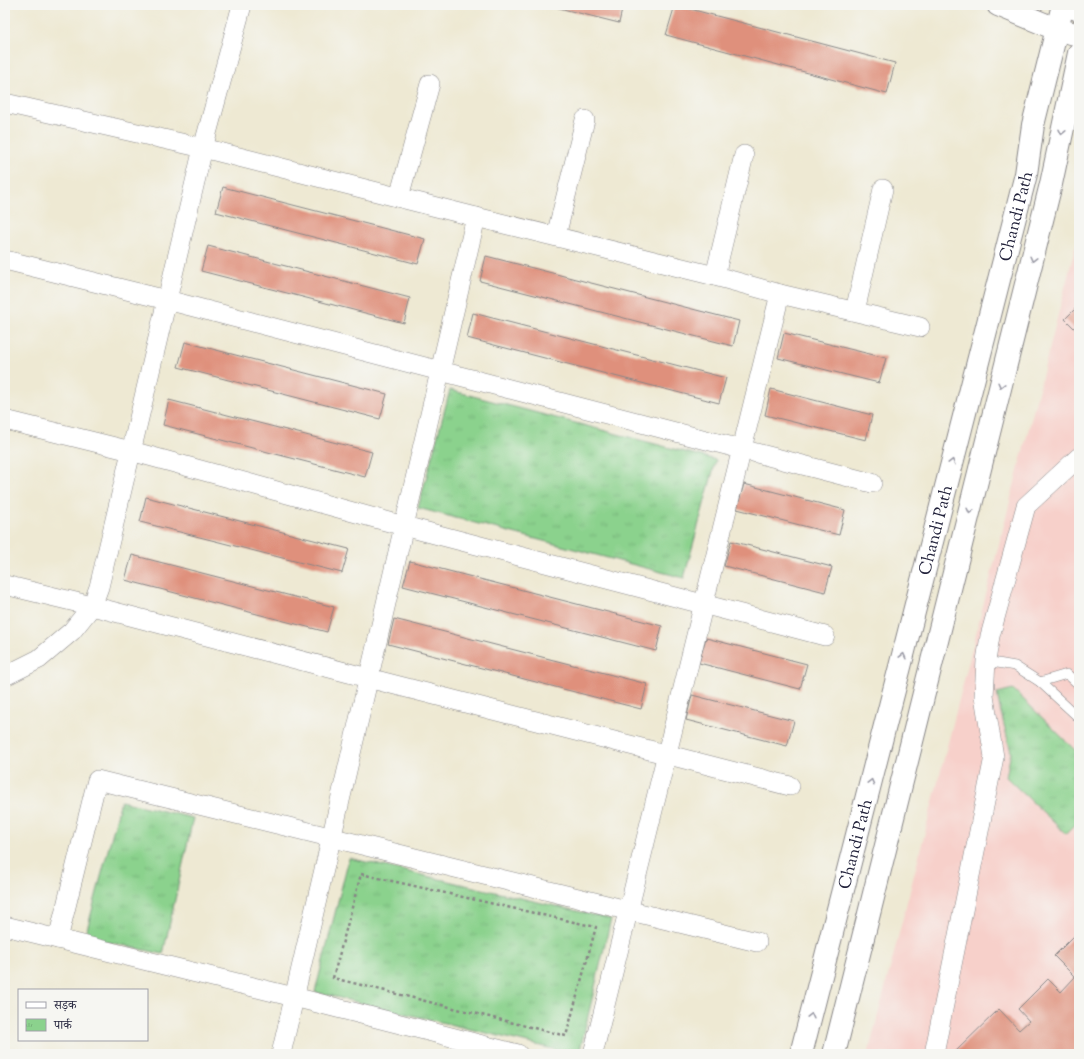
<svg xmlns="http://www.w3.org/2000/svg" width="1084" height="1059" font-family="'Sorts Mill Goudy','Noto Serif Devanagari',serif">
<defs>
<pattern id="park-tufts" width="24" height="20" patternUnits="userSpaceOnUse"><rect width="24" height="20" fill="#8bd28d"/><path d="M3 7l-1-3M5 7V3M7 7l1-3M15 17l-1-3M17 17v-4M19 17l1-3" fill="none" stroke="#78b47b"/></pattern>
</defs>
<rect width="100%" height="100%" fill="#f6f6f2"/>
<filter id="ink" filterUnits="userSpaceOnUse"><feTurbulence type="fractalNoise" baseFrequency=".025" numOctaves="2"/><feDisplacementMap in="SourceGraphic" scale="8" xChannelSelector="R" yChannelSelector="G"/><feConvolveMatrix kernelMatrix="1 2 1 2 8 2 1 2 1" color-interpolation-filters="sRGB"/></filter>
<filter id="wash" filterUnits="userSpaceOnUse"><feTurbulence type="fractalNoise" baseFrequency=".012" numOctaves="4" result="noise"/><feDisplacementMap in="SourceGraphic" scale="16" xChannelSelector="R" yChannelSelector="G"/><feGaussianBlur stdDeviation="0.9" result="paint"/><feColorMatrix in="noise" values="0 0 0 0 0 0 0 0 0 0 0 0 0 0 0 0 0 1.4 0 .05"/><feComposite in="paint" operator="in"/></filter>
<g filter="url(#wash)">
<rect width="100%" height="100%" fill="#eee9d3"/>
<polygon fill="#f7d0ca" points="1079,233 1079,1054 868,1054"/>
<g fill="url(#park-tufts)" stroke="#567a64">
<polygon points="450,390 716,460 684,578 418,508"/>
<polygon points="1013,689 1079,754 1079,821 1066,834 1006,777 1011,752 1000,709 997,693"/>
<polygon points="121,801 193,818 163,954 85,937"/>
<polygon points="349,858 611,919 579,1054 574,1054 315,992"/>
</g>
<g id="blocks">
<g fill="#df907c">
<polygon points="547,5 623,5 619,23"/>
<polygon points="675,5 895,63 887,94 666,35"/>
<polygon points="223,187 425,239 418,264 216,212"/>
<polygon points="208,246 410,298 404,323 201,271"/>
<polygon points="486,256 739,321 733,346 480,281"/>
<polygon points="1079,305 1079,333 1065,319"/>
<polygon points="473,313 726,378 719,403 467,338"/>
<polygon points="784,333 886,358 879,383 778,358"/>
<polygon points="185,342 387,394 380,419 178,367"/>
<polygon points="771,389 872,415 866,440 765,415"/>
<polygon points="169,400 372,452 365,477 163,425"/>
<polygon points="744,484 845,510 839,535 737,509"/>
<polygon points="146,497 349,549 342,573 140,522"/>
<polygon points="731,541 832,567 825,592 724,566"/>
<polygon points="132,555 334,607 327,632 125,580"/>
<polygon points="410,561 662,626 656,651 403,586"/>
<polygon points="394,619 647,684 641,709 388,644"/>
<polygon points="706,638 807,664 800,689 699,663"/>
<polygon points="692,695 794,721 787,746 686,720"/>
<polygon points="1079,931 1079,1054 953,1054 999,1009 1019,1030 1029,1021 1018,1009 1048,979 1061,992 1075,977 1054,956"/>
</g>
</g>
</g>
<g filter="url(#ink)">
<use href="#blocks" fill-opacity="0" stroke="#888687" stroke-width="1"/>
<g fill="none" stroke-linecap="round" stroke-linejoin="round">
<defs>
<g id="service">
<polyline points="986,661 1015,666 1040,682 1079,718"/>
<polyline points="1040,682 1067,674 1079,685"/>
</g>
<g id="minor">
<polyline points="5,103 203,148 476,217 715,276 780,294 920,327"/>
<polyline points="399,197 430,84"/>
<polyline points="556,236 585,120"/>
<polyline points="5,260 167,300 872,483"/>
<polyline points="715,276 744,155"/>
<polyline points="855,311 883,189"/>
<polyline points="5,420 131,451 404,526 825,636"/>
<polyline points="5,585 92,606 368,678 790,786"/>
<polyline points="5,676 39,659 72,631 92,606 99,587 203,148 242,5"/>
<polyline points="5,926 294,997 518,1054"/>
<polyline points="58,939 97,780 757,942"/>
<polyline points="281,1054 476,217"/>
<polyline points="593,1054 780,294"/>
<polyline points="934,1054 994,757 984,696 986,661 990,636 1026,506 1079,457"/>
</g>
<g id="tertiary">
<polyline points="998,5 1056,29 1079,35"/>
<polyline points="1065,5 1079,10"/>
</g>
<g id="secondary">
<path id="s1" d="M 801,1054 L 1026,174 L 1033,125 L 1063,5"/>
<polyline points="834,1054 1051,184 1079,53"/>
</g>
</defs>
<use href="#service" stroke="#888687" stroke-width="10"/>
<use href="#minor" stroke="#888687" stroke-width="20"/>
<use href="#tertiary" stroke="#888687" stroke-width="24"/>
<use href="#secondary" stroke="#888687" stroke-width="24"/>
<polygon stroke="#888687" stroke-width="2.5" stroke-dasharray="3 3" stroke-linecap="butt" points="361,874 596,927 566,1036 333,978"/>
<use href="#service" stroke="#fff" stroke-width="9"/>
<use href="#minor" stroke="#fff" stroke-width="19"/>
<use href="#tertiary" stroke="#fff" stroke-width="22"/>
<use href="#secondary" stroke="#fff" stroke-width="22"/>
</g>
<defs><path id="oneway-chevron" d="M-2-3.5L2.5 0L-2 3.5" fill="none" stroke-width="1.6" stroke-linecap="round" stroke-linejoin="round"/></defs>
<g stroke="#9c9ca7">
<use href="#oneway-chevron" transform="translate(1062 132) rotate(102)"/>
<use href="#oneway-chevron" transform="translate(1033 259) rotate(104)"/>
<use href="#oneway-chevron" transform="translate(1001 385) rotate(104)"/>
<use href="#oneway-chevron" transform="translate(952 462) rotate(-76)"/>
<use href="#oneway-chevron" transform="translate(970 511) rotate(104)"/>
<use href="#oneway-chevron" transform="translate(903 656) rotate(-76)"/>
<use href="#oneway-chevron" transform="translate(871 782) rotate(-76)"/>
<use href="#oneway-chevron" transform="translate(811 1016) rotate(-76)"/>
</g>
</g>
<g text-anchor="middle" stroke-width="3.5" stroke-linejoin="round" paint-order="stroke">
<g font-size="17" fill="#22223b" stroke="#f6f6f2">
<text dy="6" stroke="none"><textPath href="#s1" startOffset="865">Chandi Path</textPath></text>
<text dy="6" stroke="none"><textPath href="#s1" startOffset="541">Chandi Path</textPath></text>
<text dy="6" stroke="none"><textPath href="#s1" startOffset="217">Chandi Path</textPath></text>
</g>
</g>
<rect width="1084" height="1059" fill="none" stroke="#f6f6f2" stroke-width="20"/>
<rect x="18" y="989" width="130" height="52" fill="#f6f6f2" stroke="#a1a1a9"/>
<rect x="26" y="1002" width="20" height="6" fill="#ffffff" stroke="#a1a1a9"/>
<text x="54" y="1009" font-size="12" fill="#22223b">सड़क</text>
<rect x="26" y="1019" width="20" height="12" fill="url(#park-tufts)" stroke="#a1a1a9"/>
<text x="54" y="1029" font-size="12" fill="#22223b">पार्क</text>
</svg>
